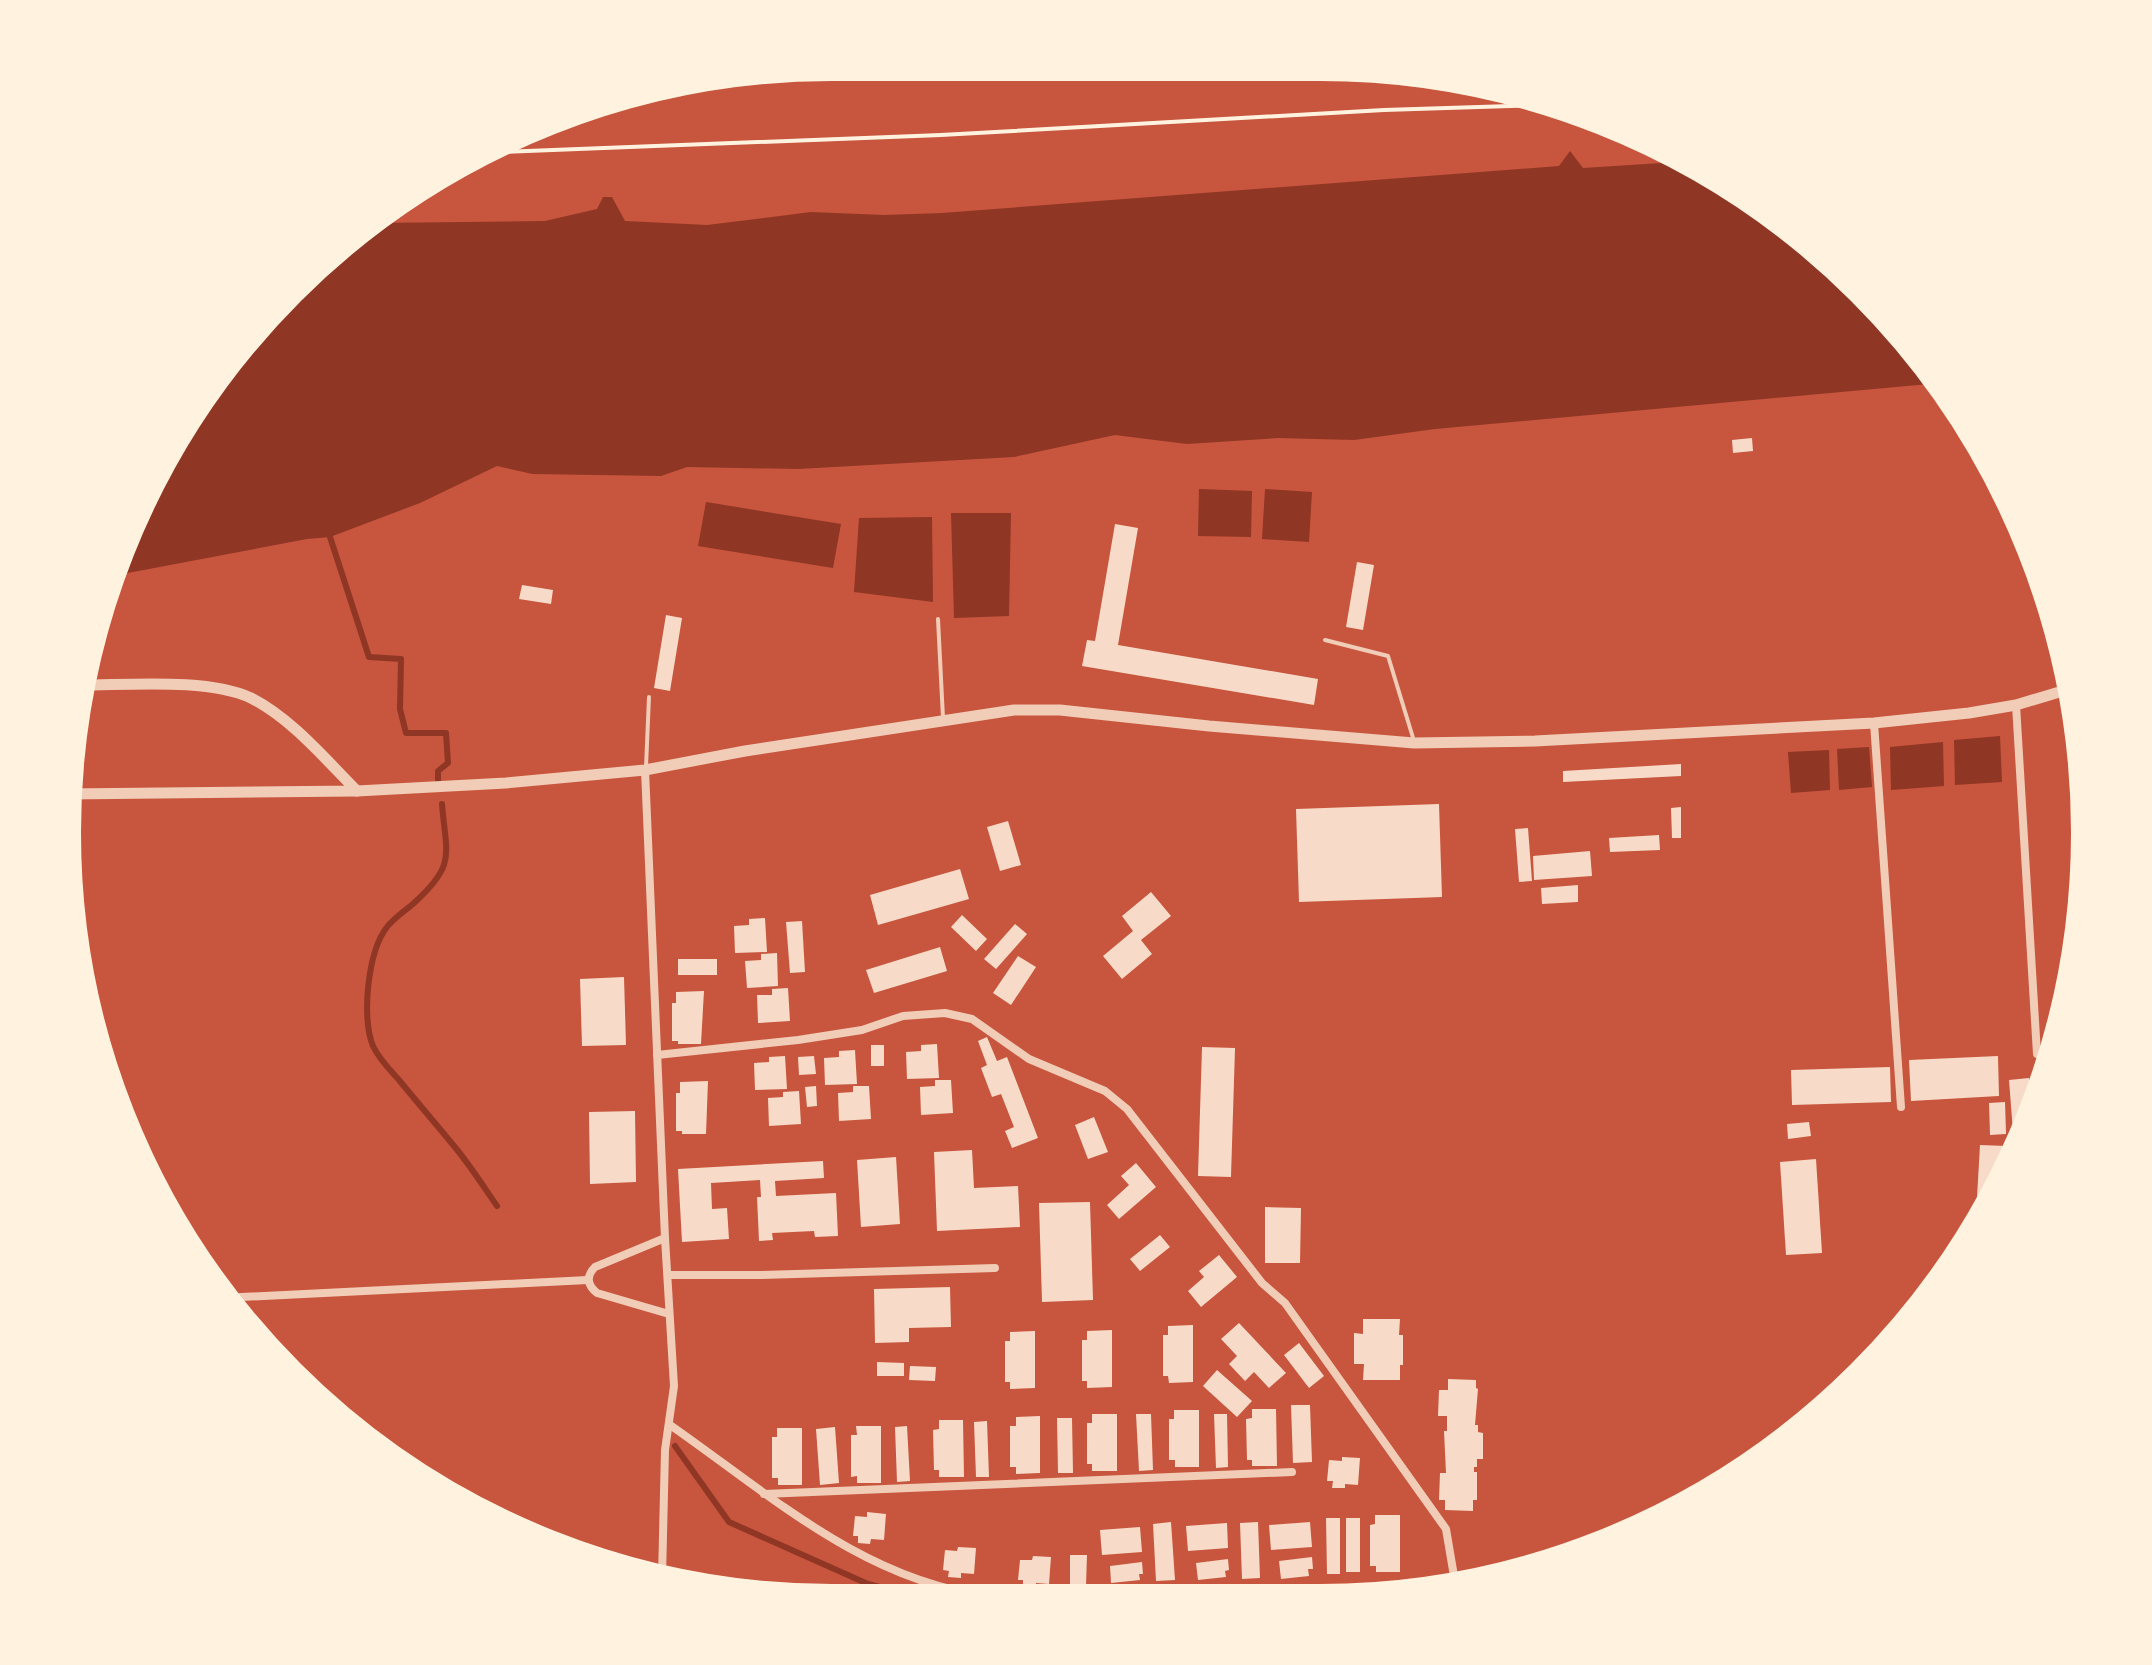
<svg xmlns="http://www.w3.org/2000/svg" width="2152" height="1665" font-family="'DM Sans',sans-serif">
<rect width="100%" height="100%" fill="#c8553d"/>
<g fill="#8f3625">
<polygon points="1570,151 1583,168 1677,162 1788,221 1940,383 1435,429 1354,440 1278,438 1187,444 1115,435 1014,457 798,469 687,467 661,476 532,474 497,466 420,503 330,537 307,539 112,576 165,448 287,288 372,223 545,221 597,209 603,197 612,197 625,221 707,225 811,212 884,215 942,213 1559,166"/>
<polygon points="1199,489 1252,491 1251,537 1198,536"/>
<polygon points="1265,489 1312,492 1309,542 1262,539"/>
<polygon points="706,502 841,524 833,568 698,546"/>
<polygon points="951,513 1011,513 1009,616 954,618"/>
<polygon points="932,517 933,602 854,592 859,518"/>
<polygon points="2000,736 2002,782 1955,785 1954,740"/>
<polygon points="1943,742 1944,786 1891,790 1890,747"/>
<polygon points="1869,747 1872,787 1839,790 1837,749"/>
<polygon points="1829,750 1830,790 1791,793 1788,752"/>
</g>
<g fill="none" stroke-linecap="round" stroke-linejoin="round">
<g stroke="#8f3625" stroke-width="6">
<polyline points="330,537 369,657 401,659 400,709 406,733 446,733 448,763 438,771 438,780"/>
<path d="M 442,804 C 446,855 457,864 414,903 C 406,910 394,918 387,927 C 368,951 361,1018 373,1046 C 379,1059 390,1070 399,1080 C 417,1102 436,1124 454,1146 C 470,1165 483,1186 497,1206"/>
<polyline points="675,1446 729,1522 868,1584 914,1596"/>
</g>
</g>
<g fill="#f7dbc8">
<polygon points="1752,438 1753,451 1733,453 1732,440"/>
<polygon points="1115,524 1138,528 1118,645 1318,679 1314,705 1082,666 1087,640 1095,641"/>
<polygon points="1357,562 1374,565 1363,630 1346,627"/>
<polygon points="522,585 553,590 551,604 519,599"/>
<polygon points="666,615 682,618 670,691 654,688"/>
<polygon points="1681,764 1681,776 1563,782 1563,771"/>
<polygon points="1439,804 1442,897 1299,902 1296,809"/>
<polygon points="1681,807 1681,838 1672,838 1671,808"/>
<polygon points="1008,821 1021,865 1000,871 987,827"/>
<polygon points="1528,828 1532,881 1519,882 1515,829"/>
<polygon points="1659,835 1660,850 1610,852 1609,838"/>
<polygon points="1590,851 1592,876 1534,880 1533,856"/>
<polygon points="960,869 969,899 878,925 870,895"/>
<polygon points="1578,885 1578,902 1542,904 1541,888"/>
<polygon points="1151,892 1171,916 1141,940 1152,954 1122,979 1103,956 1133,931 1122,916"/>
<polygon points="962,915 987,939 976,951 951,927"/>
<polygon points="765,918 767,952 735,953 734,926 749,925 749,919"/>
<polygon points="802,921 805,972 790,973 786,922"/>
<polygon points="1015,924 1027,934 996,969 984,959"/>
<polygon points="940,947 947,971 874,993 866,970"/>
<polygon points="777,953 778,986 747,988 745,961 761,960 761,954"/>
<polygon points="1018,956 1036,967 1011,1005 993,993"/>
<rect x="678" y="959" width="39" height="16"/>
<polygon points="624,977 626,1045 582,1046 580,979"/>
<polygon points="788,988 790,1021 758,1023 757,995 772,995 772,989"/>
<polygon points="704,991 701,1044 678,1044 678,1041 672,1041 672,1003 676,1003 676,992"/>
<polygon points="987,1037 997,1061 1007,1057 1038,1138 1012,1148 1005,1131 1014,1127 1001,1094 992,1097 981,1068 987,1065 978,1041"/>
<polygon points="937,1044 939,1078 907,1079 906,1052 921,1051 921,1045"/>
<rect x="871" y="1045" width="13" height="21"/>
<polygon points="1202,1047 1235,1048 1231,1177 1198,1176"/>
<polygon points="855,1050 857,1084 825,1085 824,1058 839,1057 839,1051"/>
<polygon points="785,1056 787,1089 755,1090 754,1063 769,1062 769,1057"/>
<polygon points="814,1056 816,1074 799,1075 798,1057"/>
<polygon points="1998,1056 1999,1096 1911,1101 1909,1060"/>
<polygon points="1890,1067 1891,1102 1792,1105 1791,1070"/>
<polygon points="2029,1078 2032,1124 2015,1158 2009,1080"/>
<polygon points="935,1080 951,1080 953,1113 921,1115 920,1087 935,1086"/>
<polygon points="708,1081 706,1134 682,1134 682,1131 676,1131 676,1093 680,1093 680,1082"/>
<polygon points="816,1086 817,1106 807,1107 805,1087"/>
<polygon points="853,1086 869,1086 871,1119 839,1121 838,1093 853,1092"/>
<polygon points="799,1091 801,1124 769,1126 768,1098 783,1097 783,1092"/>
<polygon points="2005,1102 2006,1134 1990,1135 1989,1103"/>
<polygon points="635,1111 636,1182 590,1184 589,1112"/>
<polygon points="1094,1117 1108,1152 1088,1159 1075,1125"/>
<polygon points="1809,1122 1811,1136 1788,1139 1787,1124"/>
<polygon points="1980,1145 2007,1146 2005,1176 1975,1232"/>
<polygon points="972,1150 974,1188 1018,1186 1020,1227 937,1231 934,1152"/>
<polygon points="896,1157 900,1224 861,1227 857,1160"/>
<polygon points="1816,1159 1822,1253 1786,1255 1780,1162"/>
<polygon points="823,1161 824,1178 775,1181 776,1196 836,1193 838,1236 815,1237 814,1231 772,1233 773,1240 759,1241 757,1197 761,1197 760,1180 711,1183 712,1209 727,1208 729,1239 682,1242 678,1169"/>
<polygon points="1136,1163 1156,1187 1119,1219 1107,1205 1129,1185 1121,1176"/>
<polygon points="1090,1202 1093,1300 1042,1302 1039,1203"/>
<polygon points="1265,1207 1301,1208 1300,1263 1265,1263"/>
<polygon points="1160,1235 1170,1247 1140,1271 1130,1259"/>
<polygon points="1219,1255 1237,1277 1201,1307 1188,1291 1204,1277 1199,1271"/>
<polygon points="950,1287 951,1327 909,1328 909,1342 875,1343 874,1289"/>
<polygon points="1363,1319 1400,1319 1399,1335 1403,1335 1403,1365 1400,1365 1400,1380 1363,1380 1364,1364 1354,1364 1354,1333 1363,1334"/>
<polygon points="1239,1323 1286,1373 1269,1388 1254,1372 1245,1381 1229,1364 1237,1356 1221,1339"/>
<polygon points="1193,1325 1193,1382 1169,1383 1168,1376 1163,1376 1163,1335 1168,1335 1168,1326"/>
<polygon points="1112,1330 1112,1387 1087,1388 1087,1381 1082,1381 1082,1340 1087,1340 1087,1331"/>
<polygon points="1035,1331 1035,1388 1010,1389 1010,1382 1005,1382 1005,1341 1010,1341 1010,1332"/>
<polygon points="1299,1343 1324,1376 1309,1388 1284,1355"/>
<polygon points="877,1362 904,1363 904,1376 877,1376"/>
<polygon points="910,1366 936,1367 935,1381 909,1380"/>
<polygon points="1217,1370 1252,1401 1237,1417 1203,1386"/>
<polygon points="1448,1379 1476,1380 1476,1388 1478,1389 1475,1425 1478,1425 1478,1432 1483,1433 1483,1459 1477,1459 1477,1467 1474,1467 1474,1472 1477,1472 1477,1500 1473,1500 1473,1511 1445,1510 1445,1500 1439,1500 1440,1473 1446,1473 1444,1431 1447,1431 1447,1416 1438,1416 1439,1390 1448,1390"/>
<polygon points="1291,1405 1310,1405 1312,1462 1293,1463"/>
<polygon points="1252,1409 1276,1409 1277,1466 1252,1466 1252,1460 1247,1460 1246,1419 1252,1418"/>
<polygon points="1174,1410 1199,1410 1199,1467 1175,1467 1175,1460 1169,1460 1169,1419 1174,1419"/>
<polygon points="1092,1414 1117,1414 1117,1471 1092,1471 1092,1464 1087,1464 1087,1423 1092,1423"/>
<polygon points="1136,1414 1151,1414 1153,1470 1139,1471"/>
<polygon points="1214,1414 1227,1414 1228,1467 1216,1468"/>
<polygon points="1040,1416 1040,1473 1016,1474 1016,1467 1010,1467 1010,1426 1016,1426 1016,1417"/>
<polygon points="1057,1418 1072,1418 1073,1473 1058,1473"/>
<polygon points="939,1420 963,1420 964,1477 939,1477 939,1470 934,1470 933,1430 939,1429"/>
<polygon points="987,1421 989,1477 976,1477 974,1422"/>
<polygon points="856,1426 881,1426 881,1483 857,1483 857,1476 851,1477 851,1435 857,1435"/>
<polygon points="907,1426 910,1481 897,1482 895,1427"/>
<polygon points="835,1427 839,1483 820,1485 816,1429"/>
<polygon points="777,1428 802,1428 802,1485 778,1485 778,1478 772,1478 772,1437 777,1437"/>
<polygon points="1342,1457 1360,1458 1358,1485 1345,1484 1345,1488 1332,1488 1333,1481 1327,1481 1329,1460 1342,1461"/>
<polygon points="867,1512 886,1514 884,1540 871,1539 870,1544 858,1543 858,1536 853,1536 855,1516 867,1517"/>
<polygon points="1375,1515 1400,1515 1400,1572 1376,1572 1376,1566 1370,1566 1370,1525 1375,1524"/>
<polygon points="1326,1518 1340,1518 1340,1574 1327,1574"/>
<rect x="1346" y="1518" width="14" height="54"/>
<polygon points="1171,1522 1175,1580 1156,1581 1153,1524"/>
<polygon points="1258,1522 1260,1578 1242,1579 1240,1523"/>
<polygon points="1310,1522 1312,1547 1271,1550 1269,1525"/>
<polygon points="1227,1523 1228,1548 1188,1551 1186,1526"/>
<polygon points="1140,1527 1142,1552 1102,1555 1100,1530"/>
<polygon points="958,1547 976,1548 974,1574 961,1573 961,1578 948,1577 949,1571 943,1570 945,1550 957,1551"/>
<polygon points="1070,1555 1087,1555 1086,1586 1070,1586"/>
<polygon points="1033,1556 1051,1557 1049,1584 1036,1583 1036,1588 1023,1587 1023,1580 1018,1580 1020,1560 1032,1560"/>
<polygon points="1312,1557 1313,1569 1308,1569 1309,1576 1281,1579 1279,1561"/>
<polygon points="1228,1559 1229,1570 1225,1571 1226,1577 1198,1580 1196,1563"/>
<polygon points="1142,1562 1143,1574 1139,1574 1140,1580 1111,1583 1110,1566"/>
</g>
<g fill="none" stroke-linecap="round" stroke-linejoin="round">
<g stroke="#fff3e0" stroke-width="4">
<polyline points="476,153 941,135 1384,110 1569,104"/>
<polyline points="2041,1063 2046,1077"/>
</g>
<g stroke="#f1ccb7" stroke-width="4">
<polyline points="938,619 943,718"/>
<polyline points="1325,640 1388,656 1414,741"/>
<polyline points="646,767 649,697"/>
</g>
<g stroke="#f1ccb7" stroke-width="8">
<polyline points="2016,705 2037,1054"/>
<polyline points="1874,723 1901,1107"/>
<polyline points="645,770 665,1238 674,1386 665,1450 662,1578"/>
<polyline points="657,1055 798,1040 862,1030 903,1016 945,1013 972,1019 1029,1059 1105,1091 1127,1109 1262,1283 1285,1303 1446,1529 1456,1588"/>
<path d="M 665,1238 L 595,1267 C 586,1276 587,1285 597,1293 L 669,1314"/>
<polyline points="669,1275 762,1275 995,1268"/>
<polyline points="222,1298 588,1280"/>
<path d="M 670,1425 C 768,1493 864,1581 988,1596"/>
<polyline points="764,1494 1292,1472"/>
<polyline points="1177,1596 1443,1591"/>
</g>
<g stroke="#f1ccb7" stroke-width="11">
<path d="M 81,685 C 129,685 209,678 251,698 C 292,719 325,759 357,791"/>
<polyline points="67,794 357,791 506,783 645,770 745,751 1014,710 1060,710 1209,726 1414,743 1535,741 1874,723 1969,713 2016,705 2076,687"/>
</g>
</g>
<path d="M0 0H2152V1665H0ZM832 76H1320A756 756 0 0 1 2076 832V833A756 756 0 0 1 1320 1589H832A756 756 0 0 1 76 833V832A756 756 0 0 1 832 76Z" fill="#fff3e0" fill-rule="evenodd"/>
<path fill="none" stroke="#fff3e0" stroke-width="10" d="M832 76H1320A756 756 0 0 1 2076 832V833A756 756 0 0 1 1320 1589H832A756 756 0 0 1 76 833V832A756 756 0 0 1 832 76Z"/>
</svg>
